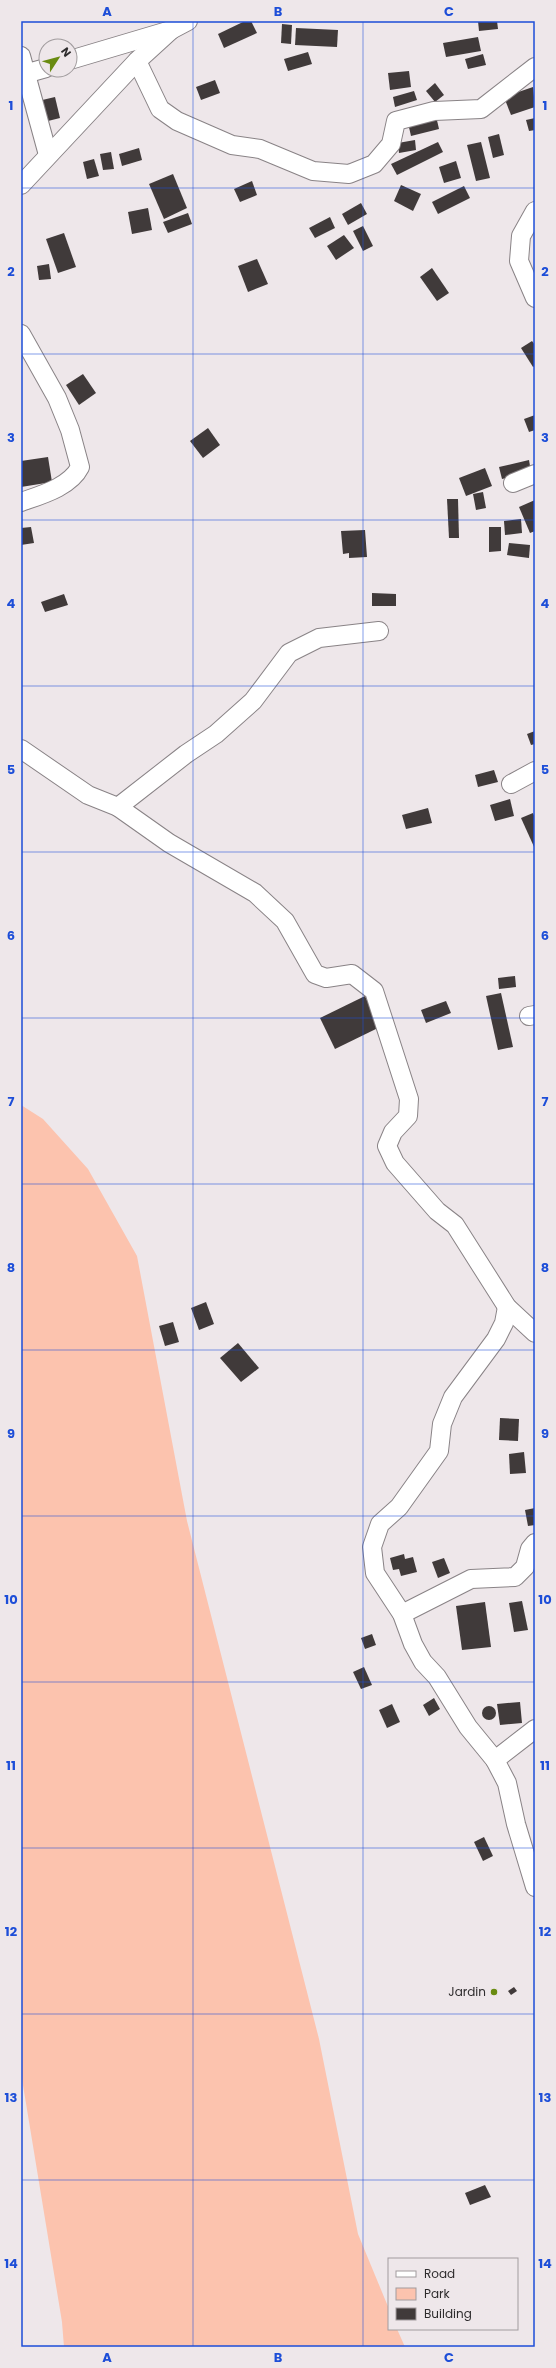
<svg xmlns="http://www.w3.org/2000/svg" width="556" height="2368" font-family="Poppins,sans-serif">
<rect width="100%" height="100%" fill="#eee7ea"/>
<polygon fill="#fcc3ae" points="21,1105 43,1119 88,1169 137,1256 187,1521 319,2039 358,2234 389,2309 389,2329 397,2329 405,2347 64,2347 62,2322 21,2073"/>
<g fill="#403a3a">
<polygon points="245,21 251,21 257,33 224,48 218,34"/>
<polygon points="478,21 497,21 498,29 479,31"/>
<polygon points="282,24 292,25 291,44 281,43"/>
<polygon points="296,28 338,30 337,47 295,45"/>
<polygon points="478,37 481,51 446,57 443,43"/>
<polygon points="308,52 312,64 288,71 284,59"/>
<polygon points="483,54 486,65 468,69 465,59"/>
<polygon points="409,71 411,87 390,90 388,73"/>
<polygon points="215,80 220,93 201,100 196,87"/>
<polygon points="435,83 444,95 435,102 426,91"/>
<polygon points="533,87 535,107 511,115 504,97"/>
<polygon points="414,91 417,100 395,107 393,97"/>
<polygon points="55,97 60,118 44,122 38,101"/>
<polygon points="436,116 439,129 411,136 408,123"/>
<polygon points="535,118 535,130 529,131 526,120"/>
<polygon points="499,134 504,155 493,158 488,137"/>
<polygon points="415,140 416,150 399,153 398,143"/>
<polygon points="438,142 443,152 397,175 391,164"/>
<polygon points="481,142 490,178 476,181 467,145"/>
<polygon points="139,148 142,160 122,166 119,154"/>
<polygon points="111,152 114,169 103,170 100,154"/>
<polygon points="94,159 99,176 87,179 83,162"/>
<polygon points="456,161 461,178 444,183 439,167"/>
<polygon points="173,174 187,208 164,219 149,184"/>
<polygon points="252,181 257,195 240,202 234,189"/>
<polygon points="401,185 421,194 413,211 394,201"/>
<polygon points="464,186 470,198 438,214 432,202"/>
<polygon points="361,203 367,214 348,225 342,214"/>
<polygon points="148,208 152,230 132,234 128,212"/>
<polygon points="188,213 192,224 168,233 163,222"/>
<polygon points="330,217 335,228 315,238 309,228"/>
<polygon points="363,226 373,246 363,251 353,231"/>
<polygon points="64,233 76,267 58,273 46,239"/>
<polygon points="344,235 354,248 336,260 327,246"/>
<polygon points="257,259 268,284 248,292 238,266"/>
<polygon points="49,264 51,279 39,280 37,266"/>
<polygon points="432,268 449,293 437,301 420,277"/>
<polygon points="532,341 535,345 535,366 533,367 521,348"/>
<polygon points="83,374 96,393 79,405 66,385"/>
<polygon points="535,415 535,430 529,432 524,419"/>
<polygon points="208,428 220,445 203,458 190,441"/>
<polygon points="48,457 52,482 21,487 21,461"/>
<polygon points="529,460 531,472 502,479 499,467"/>
<polygon points="485,468 492,486 466,496 459,478"/>
<polygon points="483,492 486,508 476,510 473,494"/>
<polygon points="447,499 458,499 459,538 449,538"/>
<polygon points="535,500 535,531 530,533 519,507"/>
<polygon points="521,519 522,533 505,535 504,521"/>
<polygon points="31,527 34,543 21,545 21,528"/>
<polygon points="489,527 501,527 501,551 489,552"/>
<polygon points="365,530 367,557 349,558 349,553 343,554 341,531"/>
<polygon points="509,543 530,545 529,558 507,555"/>
<polygon points="372,593 396,594 396,606 372,606"/>
<polygon points="64,594 68,605 45,612 41,602"/>
<polygon points="535,731 535,744 531,745 527,734"/>
<polygon points="494,770 498,782 478,787 475,775"/>
<polygon points="510,799 514,816 495,821 490,805"/>
<polygon points="428,808 432,823 406,829 402,815"/>
<polygon points="533,813 535,818 535,849 521,818"/>
<polygon points="515,976 516,987 499,989 498,978"/>
<polygon points="501,993 513,1047 498,1050 486,996"/>
<polygon points="365,996 380,1027 335,1049 320,1018"/>
<polygon points="446,1001 451,1013 426,1023 421,1010"/>
<polygon points="206,1302 214,1324 199,1330 191,1308"/>
<polygon points="173,1322 179,1342 165,1346 159,1326"/>
<polygon points="238,1343 259,1368 241,1382 220,1358"/>
<polygon points="500,1418 519,1419 518,1441 499,1440"/>
<polygon points="524,1452 526,1473 510,1474 509,1454"/>
<polygon points="535,1508 535,1525 528,1526 525,1510"/>
<polygon points="404,1554 405,1559 413,1557 417,1572 401,1576 399,1569 393,1570 390,1558"/>
<polygon points="444,1558 450,1573 438,1578 432,1562"/>
<polygon points="522,1601 528,1630 514,1632 509,1603"/>
<polygon points="485,1602 491,1647 462,1650 456,1606"/>
<polygon points="372,1634 376,1645 365,1649 361,1638"/>
<polygon points="364,1667 372,1685 361,1689 353,1672"/>
<polygon points="434,1698 440,1709 429,1716 423,1705"/>
<polygon points="520,1702 522,1723 500,1725 497,1704"/>
<polygon points="392,1704 400,1722 387,1728 379,1710"/>
<circle cx="489" cy="1713" r="7"/>
<polygon points="484,1837 493,1856 483,1861 474,1842"/>
<polygon points="514,1987 517,1991 511,1995 508,1991"/>
<polygon points="485,2185 491,2197 470,2205 465,2193"/>
</g>
<g fill="none" stroke-linecap="round" stroke-linejoin="round">
<defs>
<g id="street">
<polyline points="21,56 48,155"/>
<polyline points="70,60 171,30 188,21"/>
<polyline points="137,61 160,109 177,121 232,145 260,149 313,171 349,174 374,164 391,144 396,121 434,111 481,109 535,67"/>
<polyline points="21,75 46,68"/>
<polyline points="21,185 137,61 171,30"/>
<polyline points="535,211 521,236 519,261 535,298"/>
<path d="M 21,334 L 57,398 L 70,430 L 80,467 C 70,487 41,495 21,502"/>
<polyline points="513,483 535,474"/>
<polyline points="21,749 88,795 118,807 169,843 255,893 285,921 315,974 326,978 352,974 374,991 409,1099 408,1116 393,1132 387,1146 395,1163 437,1211 455,1225 507,1307 535,1333"/>
<polyline points="511,784 535,771"/>
<polyline points="118,807 186,754 216,734 253,701 289,653 319,638 379,631"/>
<polyline points="529,1016 535,1015"/>
<polyline points="402,1614 471,1579 515,1577 525,1567 530,1549 535,1543"/>
<polyline points="535,1729 495,1760 507,1783 516,1824 535,1887"/>
<polyline points="495,1760 468,1727 437,1677 423,1662 413,1644 402,1614 375,1573 372,1547 380,1524 399,1507 439,1451 442,1424 453,1397 496,1339 504,1323 507,1307"/>
</g>
</defs>
<use href="#street" stroke="#898386" stroke-width="20"/>
<use href="#street" stroke="#fff" stroke-width="18"/>
</g>
<path fill="none" stroke="#1d4ed8" stroke-width="1" stroke-opacity="0.55" d="M 193,21 L 193,2347M 363,21 L 363,2347M 21,188 L 535,188M 21,354 L 535,354M 21,520 L 535,520M 21,686 L 535,686M 21,852 L 535,852M 21,1018 L 535,1018M 21,1184 L 535,1184M 21,1350 L 535,1350M 21,1516 L 535,1516M 21,1682 L 535,1682M 21,1848 L 535,1848M 21,2014 L 535,2014M 21,2180 L 535,2180"/>
<circle fill="#698b11" stroke="#eee7ea" stroke-width="1.5" cx="494" cy="1992" r="4"/>
<g text-anchor="middle" stroke-width="4" stroke-linejoin="round" paint-order="stroke">
<g font-size="12" fill="#2e2c2d" stroke="#eee7ea" text-anchor="end">
<text x="486" y="1996">Jardin</text>
</g>
</g>
<rect width="556" height="2368" fill="none" stroke="#eee7ea" stroke-width="44"/>
<rect x="388" y="2258" width="130" height="72" fill="#eee7ea" stroke="#a19c9e"/>
<rect x="396" y="2271" width="20" height="6" fill="#ffffff" stroke="#a19c9e"/>
<text x="424" y="2278" font-size="12" fill="#2e2c2d">Road</text>
<rect x="396" y="2288" width="20" height="12" fill="#fcc3ae" stroke="#a19c9e"/>
<text x="424" y="2298" font-size="12" fill="#2e2c2d">Park</text>
<rect x="396" y="2308" width="20" height="12" fill="#403a3a" stroke="#a19c9e"/>
<text x="424" y="2318" font-size="12" fill="#2e2c2d">Building</text>
<g transform="translate(58 58) rotate(54)"><circle r="19" fill="#eee7ea" stroke="#a19c9e"/>
<path d="M0-3L7 15L0 10L-7 15Z" fill="#698b11"/>
<text y="-6" font-size="11" font-weight="bold" text-anchor="middle" fill="#2e2c2d">N</text>
</g>
<rect x="22" y="22" width="512" height="2324" fill="none" stroke="#1d4ed8" stroke-width="1.5"/>
<g font-size="13" text-anchor="middle" font-weight="bold" fill="#1d4ed8">
<text x="107" y="16">A</text>
<text x="278" y="16">B</text>
<text x="449" y="16">C</text>
<text x="11" y="110">1</text>
<text x="545" y="110">1</text>
<text x="11" y="276">2</text>
<text x="545" y="276">2</text>
<text x="11" y="442">3</text>
<text x="545" y="442">3</text>
<text x="11" y="608">4</text>
<text x="545" y="608">4</text>
<text x="11" y="774">5</text>
<text x="545" y="774">5</text>
<text x="11" y="940">6</text>
<text x="545" y="940">6</text>
<text x="11" y="1106">7</text>
<text x="545" y="1106">7</text>
<text x="11" y="1272">8</text>
<text x="545" y="1272">8</text>
<text x="11" y="1438">9</text>
<text x="545" y="1438">9</text>
<text x="11" y="1604">10</text>
<text x="545" y="1604">10</text>
<text x="11" y="1770">11</text>
<text x="545" y="1770">11</text>
<text x="11" y="1936">12</text>
<text x="545" y="1936">12</text>
<text x="11" y="2102">13</text>
<text x="545" y="2102">13</text>
<text x="11" y="2268">14</text>
<text x="545" y="2268">14</text>
<text x="107" y="2362">A</text>
<text x="278" y="2362">B</text>
<text x="449" y="2362">C</text>
</g>
</svg>
